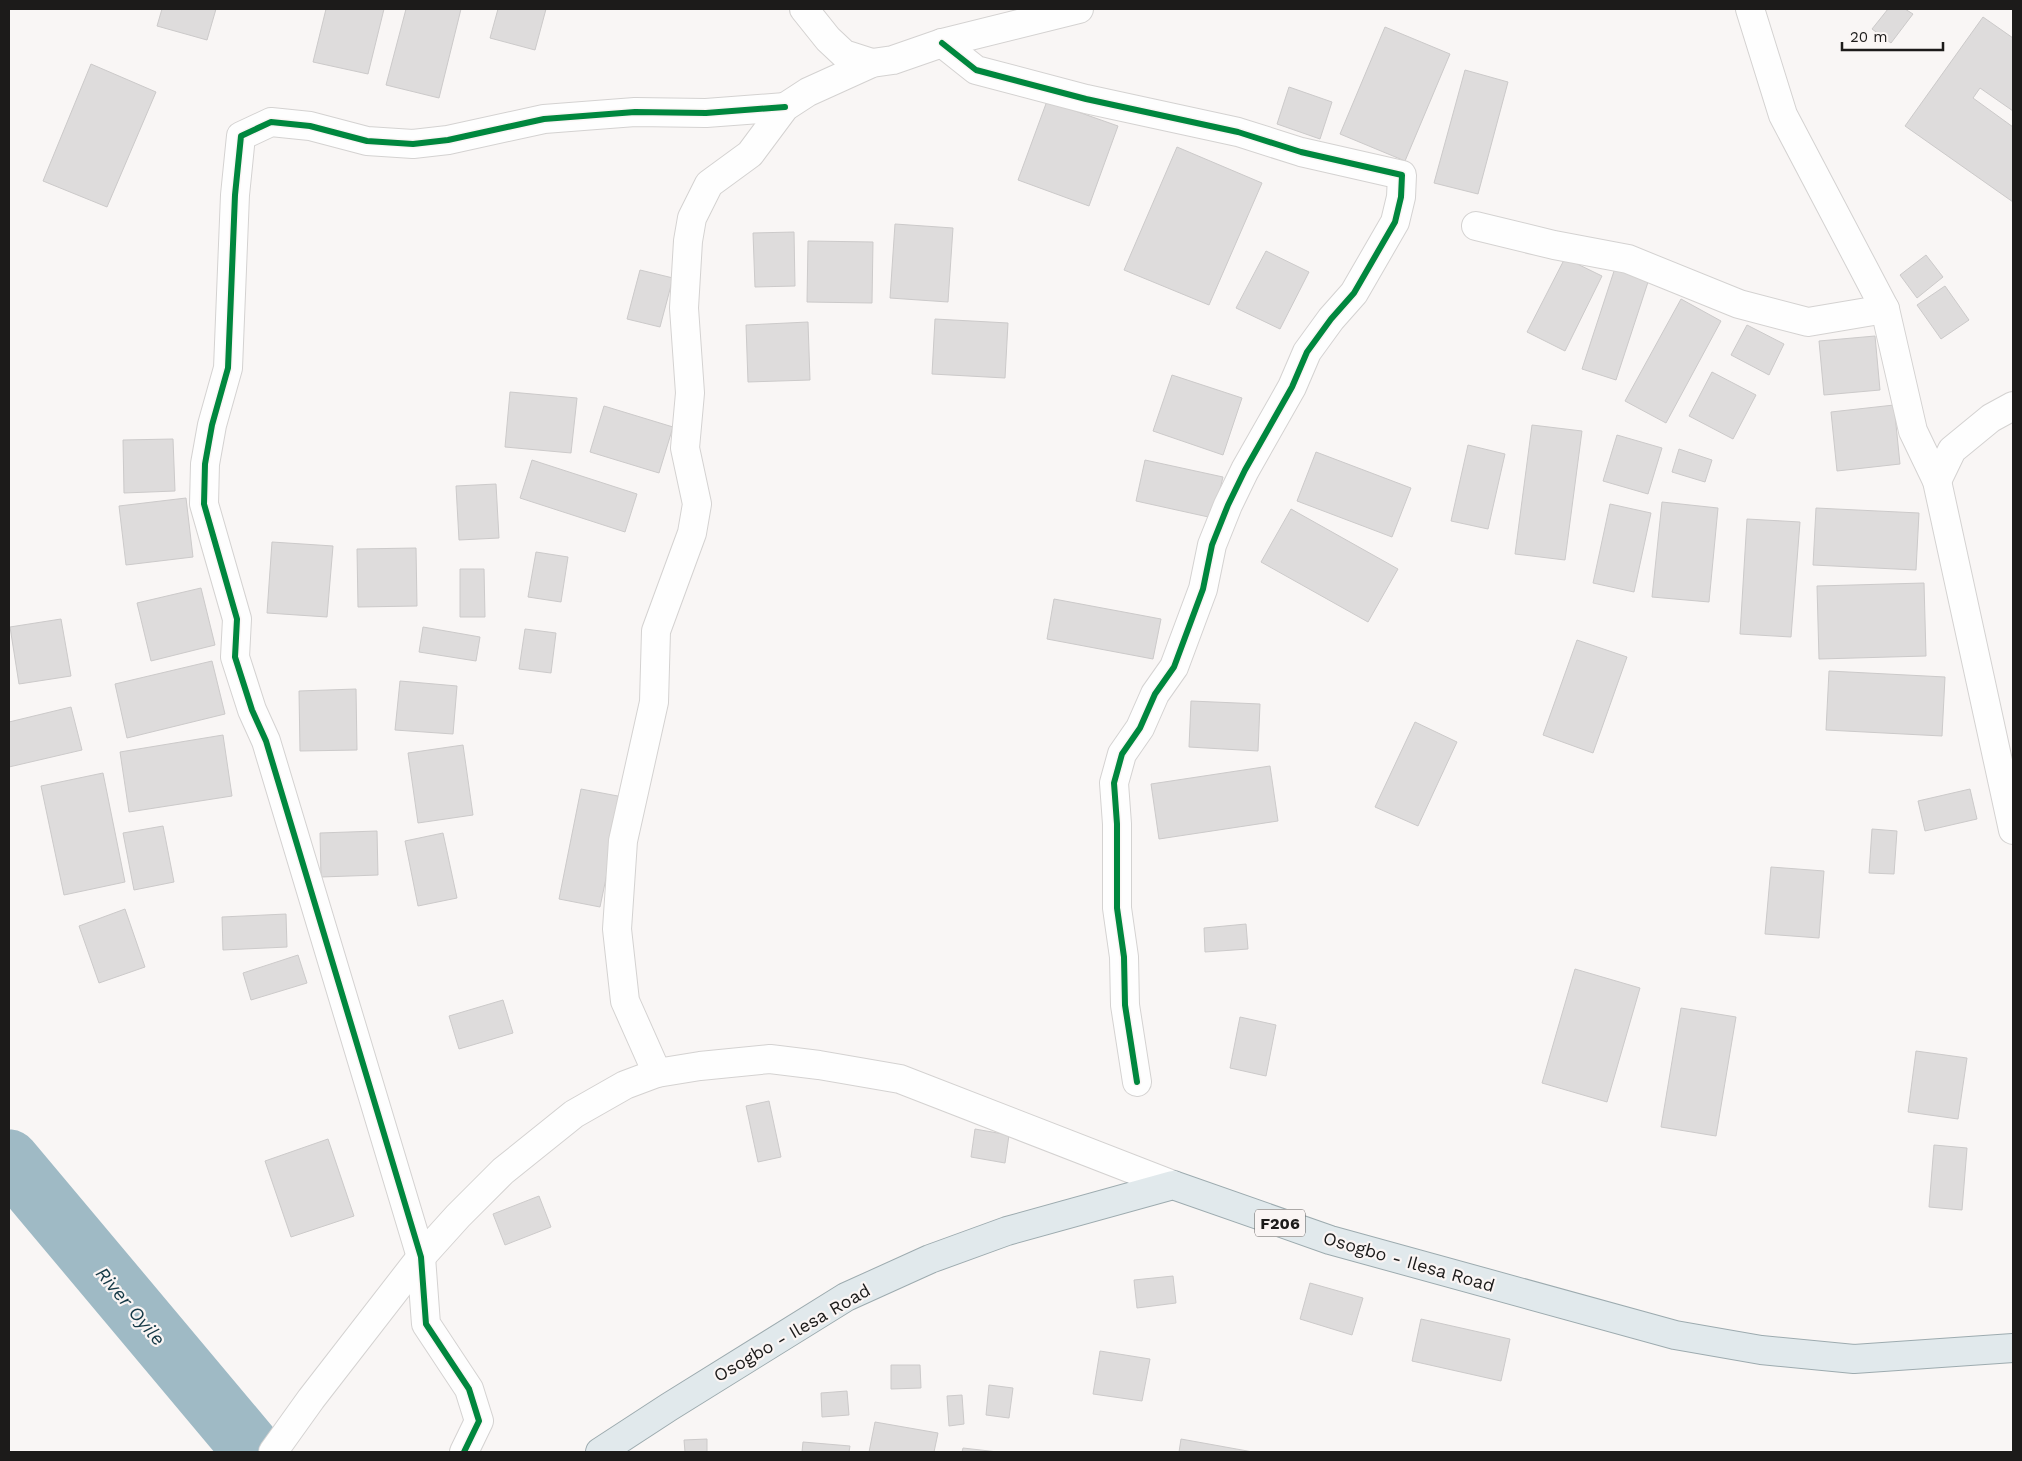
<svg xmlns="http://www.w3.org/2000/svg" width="2022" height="1461" font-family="'Work Sans',sans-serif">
<rect width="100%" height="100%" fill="#f9f6f5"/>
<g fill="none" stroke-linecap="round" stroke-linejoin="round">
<polyline stroke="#9fbac5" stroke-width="61" points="9,1160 254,1452"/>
</g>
<g fill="#dedcdc" stroke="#cccaca">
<polygon points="162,9 216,9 207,40 157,26"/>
<polygon points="326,9 384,9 368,74 313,62"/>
<polygon points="406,9 461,9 439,98 386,85"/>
<polygon points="498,9 546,9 535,50 490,38"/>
<polygon points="1888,9 1905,9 1913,14 1891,43 1872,29"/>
<polygon points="1983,17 2013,38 2013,111 1980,88 1973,98 2013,127 2013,202 1905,126"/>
<polygon points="1385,27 1450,54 1405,161 1340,134"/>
<polygon points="91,64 156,92 107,207 43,181"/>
<polygon points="1465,70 1508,82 1478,194 1434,183"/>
<polygon points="1289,87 1332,102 1320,139 1277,124"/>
<polygon points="1047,101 1118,126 1089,206 1018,180"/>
<polygon points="1177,147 1262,183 1209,305 1124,270"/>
<polygon points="895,224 953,228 948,302 890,298"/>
<polygon points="794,232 795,286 755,287 753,233"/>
<polygon points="808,241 873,242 872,303 807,302"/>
<polygon points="1266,251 1309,272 1280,329 1236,308"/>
<polygon points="1926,255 1943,277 1917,298 1900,275"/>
<polygon points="1565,258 1602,276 1565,351 1527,332"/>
<polygon points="1616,265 1650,276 1616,380 1582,369"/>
<polygon points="640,270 673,278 660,327 627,319"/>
<polygon points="1945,286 1969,320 1941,339 1917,305"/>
<polygon points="1681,299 1721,321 1666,423 1625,401"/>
<polygon points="935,319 1008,323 1005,378 932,374"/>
<polygon points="808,322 810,380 748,382 746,325"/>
<polygon points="1747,325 1784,344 1769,375 1731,355"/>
<polygon points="1875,336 1880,390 1824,395 1819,341"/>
<polygon points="1712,372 1756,395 1733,439 1689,416"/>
<polygon points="1172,375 1242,398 1223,455 1153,431"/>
<polygon points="510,392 577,398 571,453 505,447"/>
<polygon points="1894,405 1900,464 1837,471 1831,412"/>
<polygon points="604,406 673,427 659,473 590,452"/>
<polygon points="1532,425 1582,431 1565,560 1515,554"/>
<polygon points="1617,435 1662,448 1648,494 1603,481"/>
<polygon points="173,439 175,491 124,493 123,440"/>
<polygon points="1468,445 1505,454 1488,529 1451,521"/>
<polygon points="1679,449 1712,460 1705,482 1672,472"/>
<polygon points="1316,452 1411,488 1392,537 1297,501"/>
<polygon points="532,460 637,494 625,532 520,498"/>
<polygon points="1145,460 1223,477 1213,518 1136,501"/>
<polygon points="496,484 499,538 459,540 456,486"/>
<polygon points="186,498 193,557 126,565 119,506"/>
<polygon points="1662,502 1718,508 1709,602 1652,597"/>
<polygon points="1610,504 1651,513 1634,592 1593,583"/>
<polygon points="1816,508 1919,513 1916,570 1813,565"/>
<polygon points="1291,509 1398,569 1368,622 1261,562"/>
<polygon points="1747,519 1800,522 1791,637 1740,634"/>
<polygon points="272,542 333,546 327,617 267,613"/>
<polygon points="416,548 417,606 358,607 357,549"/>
<polygon points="536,552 568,557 561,602 528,597"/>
<polygon points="460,569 484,569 485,617 460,617"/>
<polygon points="1924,583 1926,656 1819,659 1817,586"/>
<polygon points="201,588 215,645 151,661 137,603"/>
<polygon points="1054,599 1161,619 1153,659 1047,639"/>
<polygon points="61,619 71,676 19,684 10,627"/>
<polygon points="423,627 480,637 476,661 419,652"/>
<polygon points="525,629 556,633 551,673 519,669"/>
<polygon points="1577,640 1627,657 1593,753 1543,735"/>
<polygon points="212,661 225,714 127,738 115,684"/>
<polygon points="1829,671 1945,677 1942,736 1826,730"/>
<polygon points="400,681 457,686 453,734 395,730"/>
<polygon points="356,689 357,750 300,751 299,691"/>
<polygon points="1191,701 1260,704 1258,751 1189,747"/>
<polygon points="71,707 82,750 9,767 9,722"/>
<polygon points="1415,722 1457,742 1418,826 1375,807"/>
<polygon points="223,735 232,796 129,812 120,752"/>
<polygon points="463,745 473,815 418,823 408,753"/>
<polygon points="1270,766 1278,821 1159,839 1151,784"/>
<polygon points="103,773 125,882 64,895 41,786"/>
<polygon points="581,789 623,797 600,907 559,899"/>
<polygon points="1970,789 1977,819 1925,831 1918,801"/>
<polygon points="163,826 174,882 134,890 123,833"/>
<polygon points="1872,829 1897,831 1894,874 1869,873"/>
<polygon points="377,831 378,875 321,877 320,833"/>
<polygon points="443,833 457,898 418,906 405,841"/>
<polygon points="1771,867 1824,871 1819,938 1765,934"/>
<polygon points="125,909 145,967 99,983 79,926"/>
<polygon points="286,914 287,947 223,950 222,917"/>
<polygon points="1246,924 1248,949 1205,952 1204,928"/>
<polygon points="298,955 307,983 251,1000 243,973"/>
<polygon points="1575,969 1640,988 1607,1102 1542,1083"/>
<polygon points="503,1000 513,1033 459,1049 449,1016"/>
<polygon points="1681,1008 1736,1017 1716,1136 1661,1127"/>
<polygon points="1240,1017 1276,1025 1266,1076 1230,1068"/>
<polygon points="1916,1051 1967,1058 1958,1119 1908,1112"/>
<polygon points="769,1101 781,1157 758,1162 746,1106"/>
<polygon points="975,1129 1009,1135 1005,1163 971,1157"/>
<polygon points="328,1139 354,1216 291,1237 265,1161"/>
<polygon points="1934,1145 1967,1148 1962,1210 1929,1207"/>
<polygon points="539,1196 551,1227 505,1245 493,1214"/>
<polygon points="1173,1276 1176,1303 1137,1308 1134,1280"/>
<polygon points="1310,1283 1363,1298 1352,1335 1300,1319"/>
<polygon points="1421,1319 1510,1339 1501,1381 1412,1361"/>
<polygon points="1100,1351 1150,1359 1142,1401 1093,1394"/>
<polygon points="891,1365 920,1365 921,1388 891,1389"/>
<polygon points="989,1385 1013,1388 1009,1418 986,1415"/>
<polygon points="847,1391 849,1415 822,1417 821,1393"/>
<polygon points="962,1395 964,1424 949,1426 947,1396"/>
<polygon points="875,1422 938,1433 934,1452 869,1452"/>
<polygon points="707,1439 707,1452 685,1452 684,1440"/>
<polygon points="1181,1439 1253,1452 1179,1452"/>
<polygon points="803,1442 850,1446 849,1452 802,1452"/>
<polygon points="963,1448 998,1452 962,1452"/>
</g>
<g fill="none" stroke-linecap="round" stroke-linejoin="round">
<defs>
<g id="minor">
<polyline points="804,9 828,39 844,54 872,63"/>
<polyline points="1750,9 1783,115 1885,309 1913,431 1937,481 2013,830"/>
<polyline points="942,43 976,70 1086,99 1238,132 1301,152 1402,175 1401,197 1395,222 1354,293 1331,319 1307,352 1292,387 1245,470 1228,505 1212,545 1203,589 1174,667 1155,694 1140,728 1122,754 1114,783 1117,824 1117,908 1124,957 1125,1005 1137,1082"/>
<polyline points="1476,226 1554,245 1628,259 1739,304 1808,322 1885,309"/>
<polyline points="1937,481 1952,450 1991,418 2013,406"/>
<polyline points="657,1073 625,1001 617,929 623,841 654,702 656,631 692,533 697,504 685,448 690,393 684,308 688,241 692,218 709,184 750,154 785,107 808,92 872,63 893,60 942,43 1079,9"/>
<polyline points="273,1452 311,1399 421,1257 458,1216 503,1171 574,1114 625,1085 657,1073 700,1066 770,1059 819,1065 900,1079 1173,1185"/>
<polyline points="464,1452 479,1421 469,1389 426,1324 421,1257 266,741 252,710 235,657 237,619 204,504 205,464 212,425 228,368 235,195 241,136 271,122 310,126 367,141 413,144 448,140 544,119 635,112 706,113 785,107"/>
</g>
<polyline id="primary" points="600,1452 669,1407 846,1297 930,1259 1007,1231 1173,1185 1330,1240 1675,1335 1761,1350 1854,1359 2013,1348"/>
</defs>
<use href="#minor" stroke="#d4d2d1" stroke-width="30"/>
<use href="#primary" stroke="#9dabaf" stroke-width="30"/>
<use href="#minor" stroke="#fefefe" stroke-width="28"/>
<use href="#primary" stroke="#e1e9ec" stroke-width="28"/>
<defs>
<g id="cycleway">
<polyline points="942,43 976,70 1086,99 1238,132 1301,152 1402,175 1401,197 1395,222 1354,293 1331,319 1307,352 1292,387 1245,470 1228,505 1212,545 1203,589 1174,667 1155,694 1140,728 1122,754 1114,783 1117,824 1117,908 1124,957 1125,1005 1137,1082"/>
<polyline points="464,1452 479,1421 469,1389 426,1324 421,1257 266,741 252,710 235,657 237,619 204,504 205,464 212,425 228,368 235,195 241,136 271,122 310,126 367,141 413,144 448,140 544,119 635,112 706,113 785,107"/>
</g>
</defs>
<use href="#cycleway" stroke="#faf5f4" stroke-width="9"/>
<use href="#cycleway" stroke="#00873e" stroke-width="6"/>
</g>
<g text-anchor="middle" stroke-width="4.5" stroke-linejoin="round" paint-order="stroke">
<rect fill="#faf5f4" stroke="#5f5c5b" stroke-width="1" x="1255" y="1209.5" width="50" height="27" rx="4"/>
<g font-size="16" font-weight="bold" fill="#1c1b1a">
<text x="1280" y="1229">F206</text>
</g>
<g font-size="18" fill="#1c1b1a" stroke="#faf5f4">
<text transform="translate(1409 1262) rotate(16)" y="6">Osogbo - Ilesa Road</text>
<text transform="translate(792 1333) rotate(-30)" y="6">Osogbo - Ilesa Road</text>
</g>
<g font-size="19" font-style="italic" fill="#143946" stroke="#faf5f4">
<text transform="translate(131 1306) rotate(50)" y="7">River Oyile</text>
</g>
</g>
<rect width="2022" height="1461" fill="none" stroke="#1c1b1a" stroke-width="20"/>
<path d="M1842 42v8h101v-8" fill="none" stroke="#1c1b1a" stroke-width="2.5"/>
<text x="1850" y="42" font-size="15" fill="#1c1b1a" stroke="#faf5f4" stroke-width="4" paint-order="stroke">20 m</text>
</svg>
